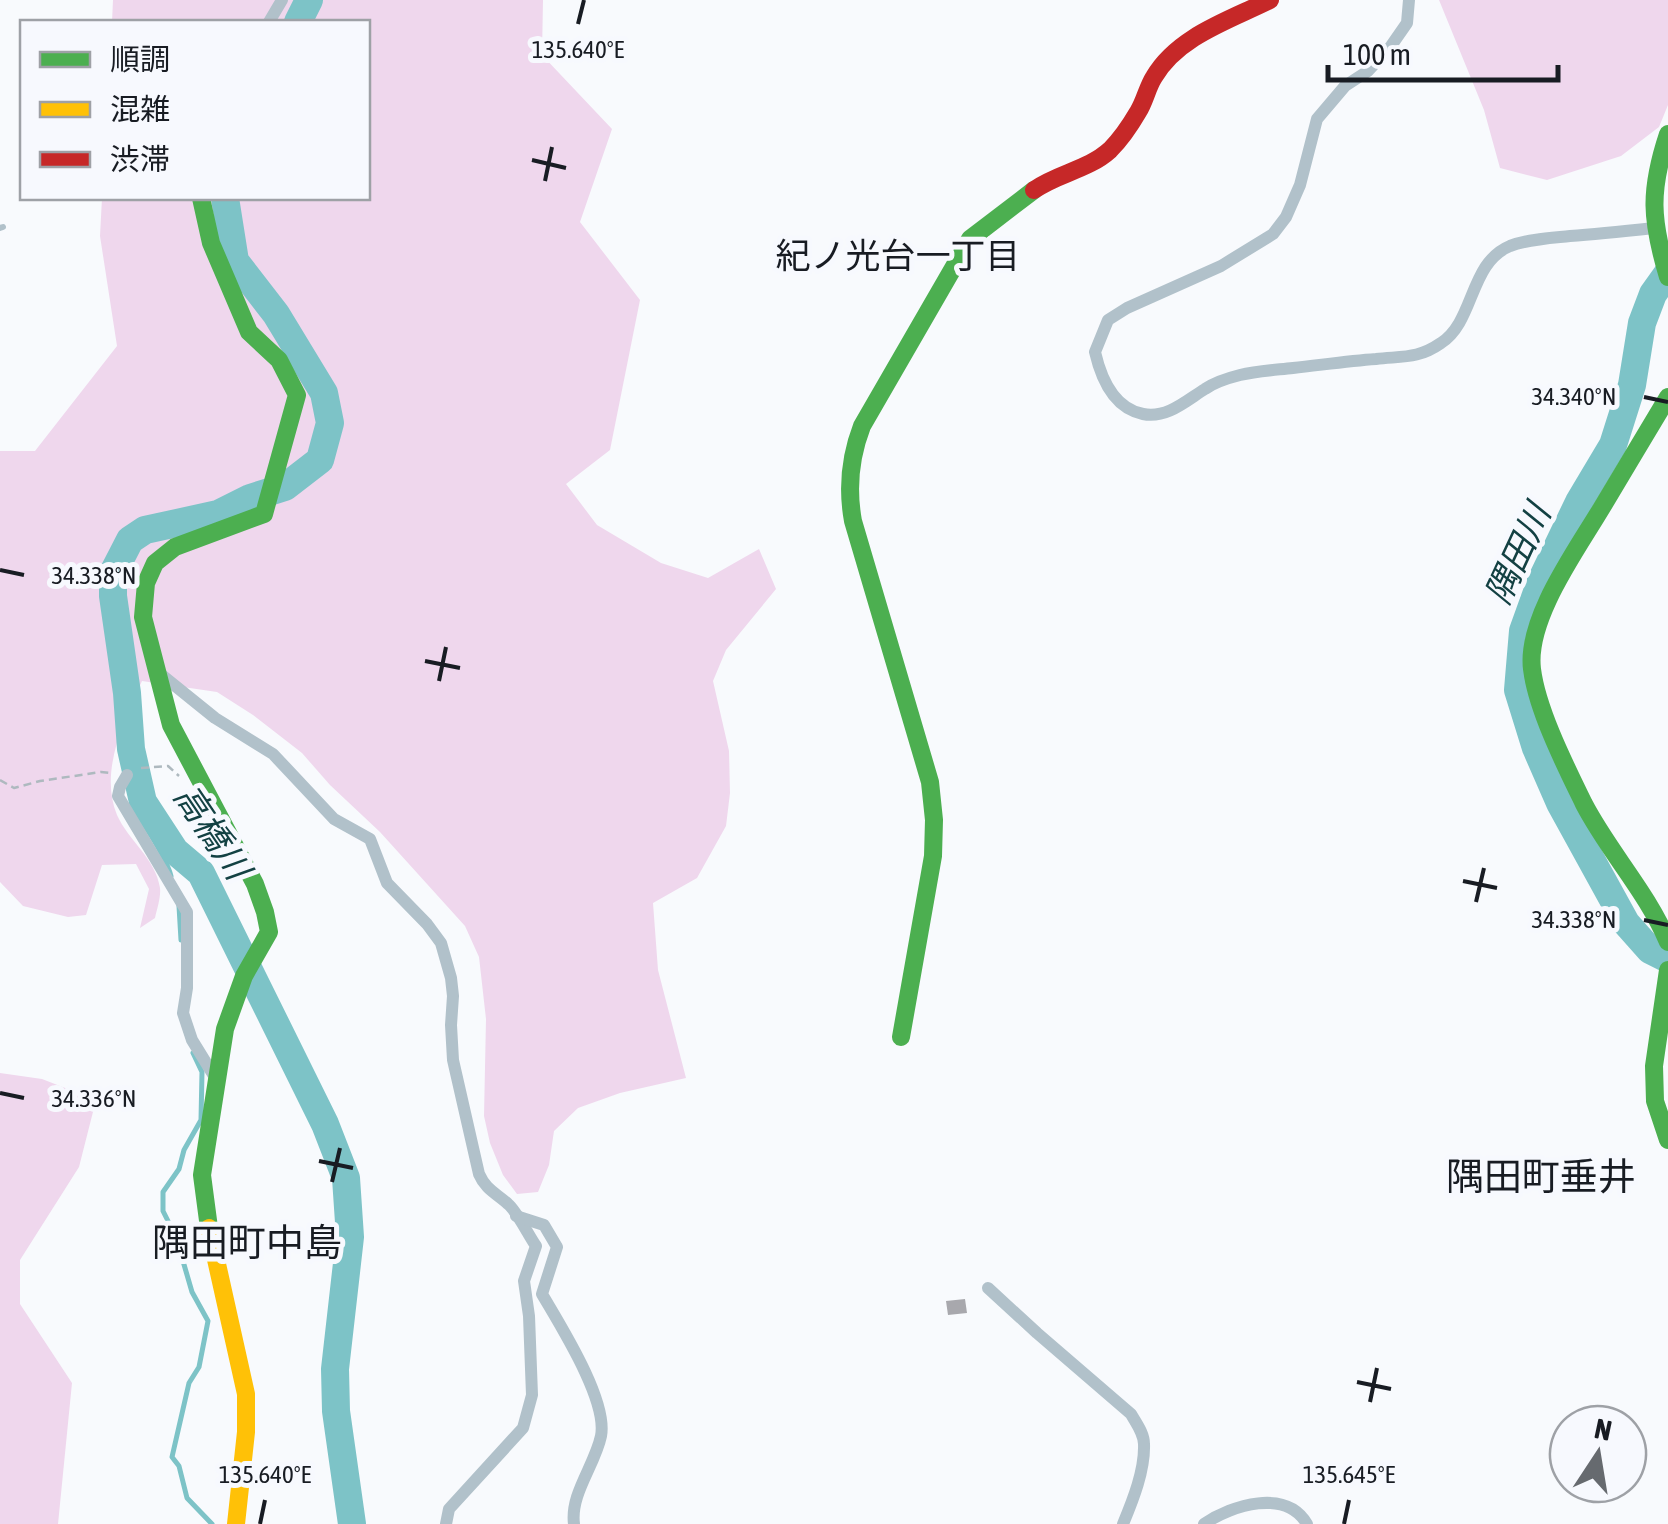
<svg xmlns="http://www.w3.org/2000/svg" width="1668" height="1524" font-family="'Asap Condensed','Noto Sans JP',sans-serif">
<rect width="100%" height="100%" fill="#f8fafd"/>
<g fill="#efd7ed">
<path d="M 113,0 L 543,0 L 542,55 L 612,129 L 580,222 L 640,300 L 610,450 L 566,484 L 597,525 L 661,563 L 708,578 L 759,549 L 776,589 L 726,650 L 713,681 L 729,751 L 730,793 L 726,826 L 697,878 L 653,903 L 658,970 L 686,1078 L 620,1093 L 578,1108 L 554,1131 L 549,1165 L 538,1192 L 517,1194 L 503,1175 L 490,1143 L 484,1116 L 486,1019 L 479,957 L 465,926 L 380,832 L 330,785 L 302,753 L 253,715 L 217,692 L 142,681 C 124,721 99,771 117,815 C 128,840 156,859 160,888 C 161,897 157,909 155,918 L 140,928 L 149,889 L 136,864 L 102,865 L 86,915 L 68,917 L 23,906 L 0,882 L 0,451 L 35,451 L 117,346 L 100,236 L 102,198 L 368,198 L 368,22 L 112,22 Z"/>
<polygon points="1439,0 1668,0 1668,105 1659,127 1621,156 1547,180 1500,168 1484,110"/>
<polygon points="0,1073 42,1079 96,1100 79,1167 20,1260 20,1304 72,1383 58,1524 0,1524"/>
</g>
<g fill="none" stroke-linecap="round" stroke-linejoin="round">
<g stroke="#7dc3c7" stroke-width="5">
<path d="M 138,778 C 126,811 163,845 171,876"/>
<polyline points="179,906 181,940"/>
<polyline points="193,1053 202,1072 201,1120 184,1150 179,1169 163,1192 163,1211 176,1237 192,1292 208,1321 199,1367 189,1383 172,1457 179,1466 187,1498 212,1524"/>
</g>
<g stroke="#7dc3c7" stroke-width="28">
<polyline points="298,22 309,0"/>
<polyline points="225,198 235,261 276,314 324,393 330,423 320,460 285,487 250,498 218,514 145,530 130,540 113,573 113,596 127,693 131,749 143,802 175,851 201,873 325,1124 346,1178 350,1237 335,1369 336,1411 352,1524"/>
<polyline points="1668,273 1653,294 1642,323 1632,385 1613,445 1579,502 1541,581 1523,631 1518,690 1536,748 1560,803 1626,923 1650,950 1668,959"/>
</g>
</g>
<polygon fill="#a8a8ad" points="965,1299 967,1313 948,1315 946,1301"/>
<g fill="none" stroke-linecap="round" stroke-linejoin="round">
<g stroke="#aeb9bf" stroke-width="2.5" stroke-dasharray="8 5" stroke-linecap="butt">
<polyline points="141,768 168,766 179,776"/>
<polyline points="0,780 14,788 40,781 101,772 110,773"/>
</g>
<polyline stroke="#b1c1ca" stroke-width="6" points="0,228 3,227"/>
<g stroke="#b1c1ca" stroke-width="12">
<path d="M 1409,0 L 1407,23 L 1391,46 L 1368,71 L 1345,86 L 1317,119 L 1300,185 L 1286,217 L 1273,234 L 1221,266 L 1127,308 L 1108,320 L 1095,352 C 1101,378 1113,408 1143,414 C 1167,419 1187,400 1205,389 C 1215,382 1228,378 1240,375 C 1257,371 1275,370 1293,368 C 1321,365 1348,361 1376,359 C 1403,356 1418,359 1441,343 C 1475,321 1469,263 1510,246 C 1529,239 1551,238 1570,236 C 1598,234 1626,231 1654,228"/>
<polyline points="269,22 282,0"/>
<path d="M 158,672 L 215,718 L 273,754 L 334,819 L 370,839 L 387,883 L 427,924 L 441,943 L 451,978 L 453,996 L 451,1025 L 453,1060 L 479,1174 C 486,1190 496,1193 508,1204 C 516,1210 529,1236 536,1246 L 524,1281 L 529,1316 L 532,1395 L 523,1428 L 449,1509 L 446,1524"/>
<polyline points="127,775 120,787 118,796 187,912 187,988 183,1013 192,1040 216,1079"/>
<path d="M 516,1216 L 544,1225 L 557,1247 L 542,1294 C 560,1325 608,1400 601,1436 C 595,1465 570,1494 574,1524"/>
<path d="M 988,1288 L 1037,1333 L 1131,1414 C 1136,1423 1144,1433 1144,1444 C 1145,1470 1133,1500 1123,1524"/>
<path d="M 1204,1524 C 1232,1505 1286,1488 1307,1524"/>
</g>
<g stroke="#4caf50" stroke-width="18">
<path d="M 1668,134 C 1649,191 1651,220 1668,277"/>
<polyline points="201,198 211,243 249,332 279,360 297,395 264,514 175,547 155,563 146,583 143,617 171,725 255,884 265,912 269,932 244,976 225,1029 202,1175 209,1228"/>
<path d="M 1668,397 C 1646,434 1623,472 1601,509 C 1576,551 1526,619 1532,669 C 1537,710 1566,767 1584,804 C 1609,852 1647,892 1668,942"/>
<polyline points="1668,970 1654,1066 1655,1101 1668,1140"/>
<path d="M 901,1037 L 933,856 L 934,820 L 930,782 L 853,521 C 847,488 850,457 862,426 L 970,239 L 1034,190"/>
</g>
<polyline stroke="#ffc107" stroke-width="18" points="209,1228 246,1394 246,1432 236,1524"/>
<path stroke="#c62828" stroke-width="18" d="M 1034,190 C 1058,173 1088,170 1110,150 C 1120,140 1131,124 1138,112 C 1145,101 1147,88 1154,77 C 1178,36 1230,20 1270,0"/>
</g>
<path fill="none" stroke="#181c23" stroke-width="4" d="M 578,24 L 584,0M 532,160 L 566,168M 545,181 L 552,147M 1644,397 L 1668,402M 0,570 L 24,575M 425,661 L 460,668M 439,681 L 446,647M 1463,881 L 1497,888M 1476,902 L 1484,868M 1644,920 L 1668,925M 0,1093 L 24,1098M 319,1161 L 353,1168M 332,1182 L 340,1148M 1357,1382 L 1391,1389M 1370,1402 L 1377,1368M 260,1524 L 265,1500M 1344,1524 L 1349,1500"/>
<g text-anchor="middle" stroke-width="10" stroke-linejoin="round" paint-order="stroke">
<g font-size="35" fill="#181c23" stroke="#f7f9fe">
<text x="898" y="268">紀ノ光台一丁目</text>
</g>
<g font-size="35" font-style="italic" fill="#134143" stroke="#f7f9fe">
<text transform="translate(1518 554) rotate(-65)" y="12">隅田川</text>
<text transform="translate(212 832) rotate(56)" y="12">高橋川</text>
</g>
<g font-size="38" fill="#181c23" stroke="#f7f9fe">
<text x="1541" y="1190">隅田町垂井</text>
<text x="247" y="1256">隅田町中島</text>
</g>
</g>
<g font-size="25" text-anchor="middle" fill="#181c23" stroke="#f7f9fe" stroke-width="10" stroke-linejoin="round" paint-order="stroke">
<text x="578" y="58">135.640°E</text>
<text x="1574" y="405">34.340°N</text>
<text x="94" y="584">34.338°N</text>
<text x="1574" y="928">34.338°N</text>
<text x="94" y="1107">34.336°N</text>
<text x="265" y="1483">135.640°E</text>
<text x="1349" y="1483">135.645°E</text>
</g>
<rect x="20" y="20" width="350" height="180" fill="#f7f9fe" stroke="#9ea1a6" stroke-width="2.5"/>
<rect x="40" y="52" width="50" height="15" fill="#4caf50" stroke="#9ea1a6" stroke-width="2.5"/>
<text x="110" y="70" font-size="30" fill="#181c23">順調</text>
<rect x="40" y="102" width="50" height="15" fill="#ffc107" stroke="#9ea1a6" stroke-width="2.5"/>
<text x="110" y="120" font-size="30" fill="#181c23">混雑</text>
<rect x="40" y="152" width="50" height="15" fill="#c62828" stroke="#9ea1a6" stroke-width="2.5"/>
<text x="110" y="170" font-size="30" fill="#181c23">渋滞</text>
<g transform="translate(1598 1454) rotate(12)"><circle r="48" fill="#f7f9fe" stroke="#9ea1a6" stroke-width="2.5"/>
<path d="M0-8L18 38L0 25L-18 38Z" fill="#666a6f"/>
<text y="-15" font-size="28" font-weight="bold" text-anchor="middle" fill="#181c23">N</text>
</g>
<path d="M1328 65v15h230v-15" fill="none" stroke="#181c23" stroke-width="5"/>
<text x="1343" y="65" font-size="30" fill="#181c23" stroke="#f7f9fe" stroke-width="8" paint-order="stroke">100 m</text>
</svg>
